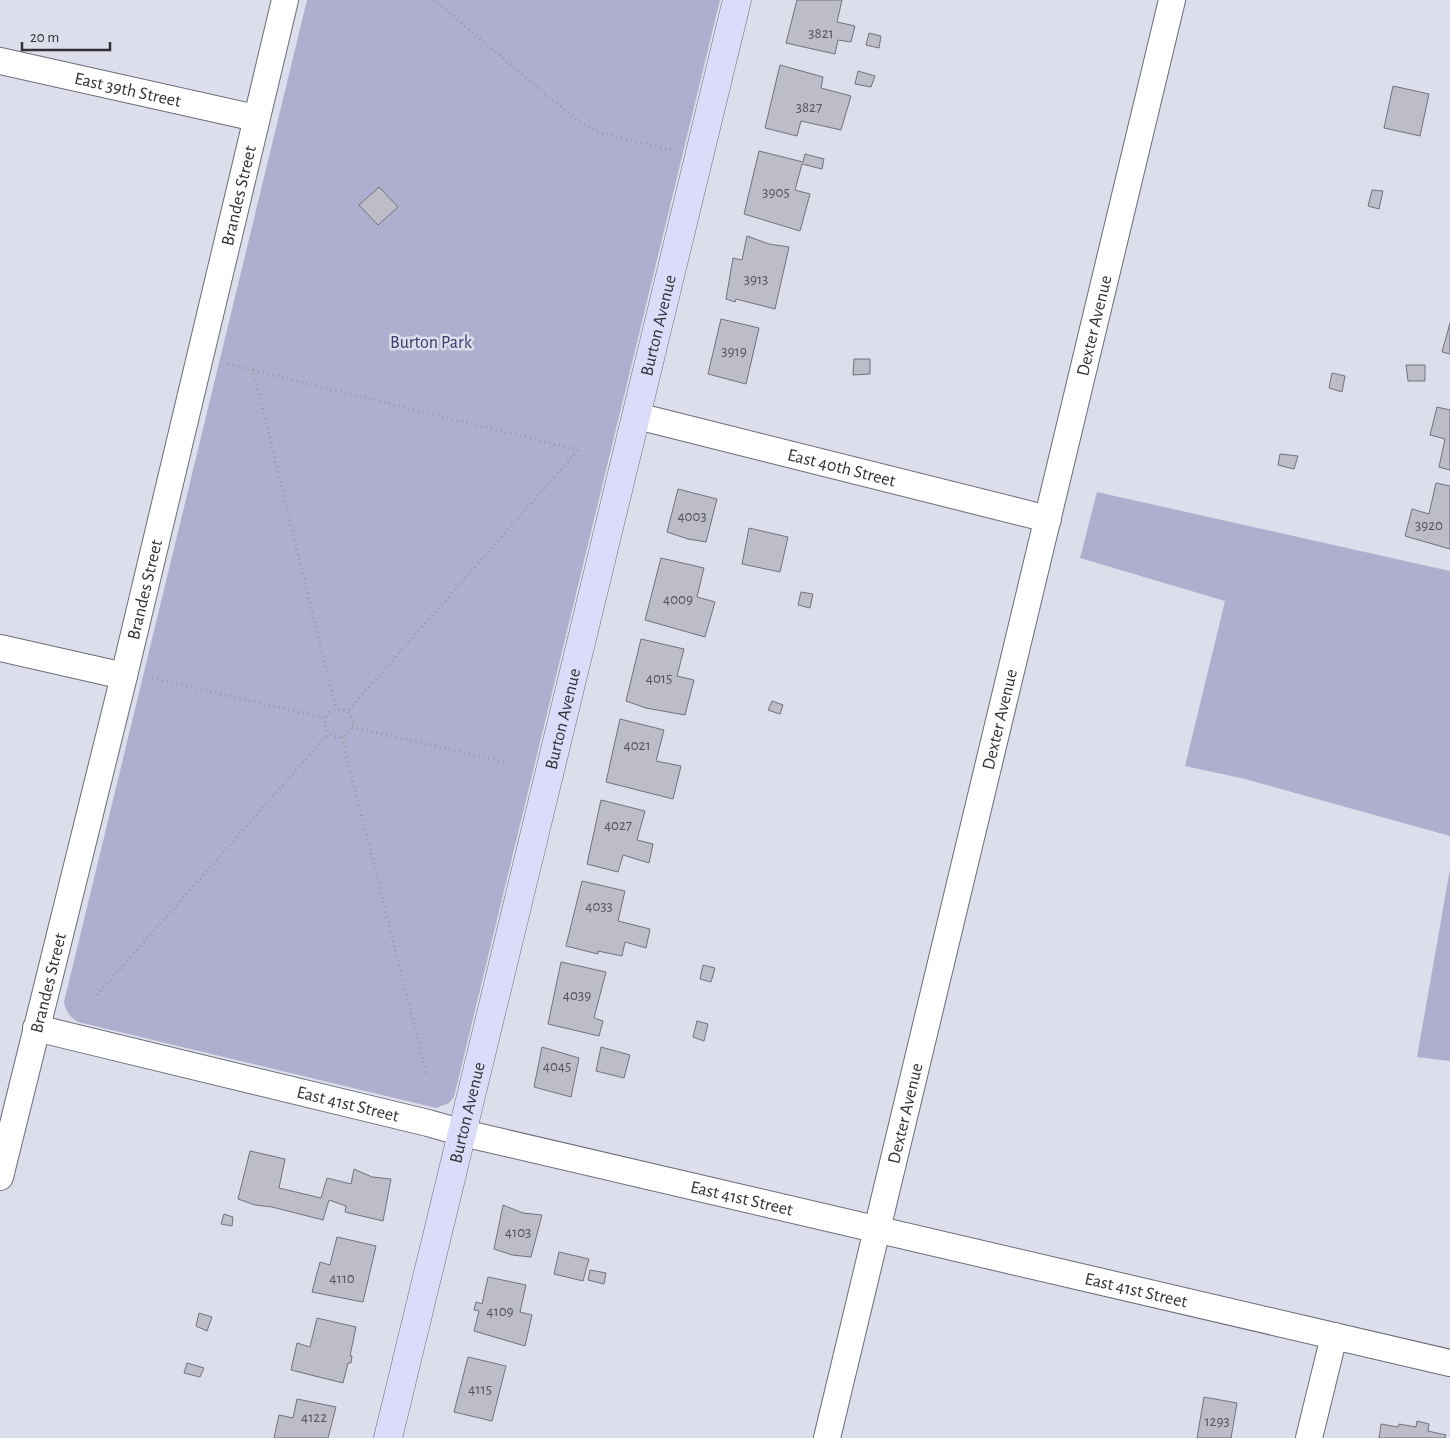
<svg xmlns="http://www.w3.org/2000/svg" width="1450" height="1438" font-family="'Alegreya Sans',sans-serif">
<rect width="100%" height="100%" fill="#dddeeb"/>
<g fill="#aeafce">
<path d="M 307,0 L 720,0 L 454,1097 L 449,1103 L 436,1108 L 78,1022 C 70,1017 66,1012 64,1002 Z"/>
<polygon points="1097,492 1450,571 1450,836 1245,779 1185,766 1225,601 1080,558"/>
<polygon points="1450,869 1450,1061 1417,1057"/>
</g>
<g fill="#bdbdca" stroke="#71727d">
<polygon points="797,0 842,0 837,22 855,26 851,42 838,40 835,54 786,43"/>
<polygon points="869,33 881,36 879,48 866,45"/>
<polygon points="780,65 823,77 821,88 851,96 841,130 801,121 797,136 765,128"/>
<polygon points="858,71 875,76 871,87 855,84"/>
<polygon points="1393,86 1429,94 1420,136 1384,128"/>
<polygon points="759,151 803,162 805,154 824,159 822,169 802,164 795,190 810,194 800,231 744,214"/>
<polygon points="379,187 398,207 378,225 359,205"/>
<polygon points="1372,190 1383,191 1379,209 1368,206"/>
<polygon points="747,236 769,244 789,247 775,309 736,299 735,302 726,299 733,258 742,260"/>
<polygon points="721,319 759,328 746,384 708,374"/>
<polygon points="1450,323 1450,354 1442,352"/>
<polygon points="854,359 870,359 870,374 853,375"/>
<polygon points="1406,365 1425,365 1425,381 1408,381"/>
<polygon points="1332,373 1345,376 1342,392 1329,388"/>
<polygon points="1437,407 1450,410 1450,470 1439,467 1445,439 1430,435"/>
<polygon points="1280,454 1298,456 1294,469 1278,465"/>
<polygon points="1436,483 1450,486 1450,549 1405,536 1412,509 1429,514"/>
<polygon points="678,489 717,499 706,542 688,539 667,532"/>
<polygon points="749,528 788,537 780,572 742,564"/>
<polygon points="661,558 704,568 697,597 715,602 705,637 645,620"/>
<polygon points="801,592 813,594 810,608 798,605"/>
<polygon points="641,639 684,649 677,676 694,680 685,715 646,708 626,701"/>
<polygon points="772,701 783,705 780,714 768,710"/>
<polygon points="620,719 664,730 656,761 681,766 673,799 606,782"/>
<polygon points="601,800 645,811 637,840 653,844 649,863 623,855 618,872 587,864"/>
<polygon points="582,881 625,891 618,921 650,929 646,948 625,942 622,956 598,951 598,954 566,946"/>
<polygon points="561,962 606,972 594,1018 603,1021 599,1036 548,1024"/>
<polygon points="703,965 715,968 711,982 700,979"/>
<polygon points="697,1021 708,1024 704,1041 693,1037"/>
<polygon points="542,1047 579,1058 571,1097 534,1087"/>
<polygon points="601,1047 630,1055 624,1078 596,1071"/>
<polygon points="250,1151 285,1159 279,1188 321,1198 327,1178 351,1184 354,1169 372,1177 391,1179 383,1221 345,1212 346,1206 329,1200 323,1220 272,1207 255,1205 238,1199"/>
<polygon points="503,1205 523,1213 542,1215 531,1257 512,1255 494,1249"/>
<polygon points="224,1214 233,1217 232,1226 221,1224"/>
<polygon points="337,1237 376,1246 363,1302 312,1292 320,1262 330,1265"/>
<polygon points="559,1252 589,1259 583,1281 554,1274"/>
<polygon points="590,1270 606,1273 604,1284 588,1280"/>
<polygon points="488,1277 526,1285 520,1312 532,1315 525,1346 474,1331 479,1311 474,1310 476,1302 482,1304"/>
<polygon points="199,1313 212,1317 207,1331 196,1326"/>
<polygon points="317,1318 356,1327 350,1356 352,1356 351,1363 348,1363 343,1383 291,1370 297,1343 310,1347"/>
<polygon points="468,1357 506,1366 492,1421 454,1412"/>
<polygon points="187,1363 204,1368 200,1377 184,1373"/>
<polygon points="1204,1397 1237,1403 1231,1438 1197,1438"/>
<polygon points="297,1399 336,1407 328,1438 274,1438 279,1415 293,1418"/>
<polygon points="1417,1421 1429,1424 1428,1431 1446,1435 1445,1438 1379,1438 1381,1424 1398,1427 1399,1424 1416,1427"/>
</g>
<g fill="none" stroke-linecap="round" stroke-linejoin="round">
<defs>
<g id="street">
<path id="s1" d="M 0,61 L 256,118"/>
<path id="s2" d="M 637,416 L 1048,519"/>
<polyline points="0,648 124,676"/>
<path id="s3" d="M 36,1028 L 428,1123 L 463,1133 L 1450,1363"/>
<path id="s4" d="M 0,1177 L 124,676 L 285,0"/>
<path id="s5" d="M 827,1438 L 1172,0"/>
<polyline points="1309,1438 1334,1336"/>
</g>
<g id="secondary">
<path id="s6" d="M 388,1438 L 737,0"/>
</g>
</defs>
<use href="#street" stroke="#6c6c78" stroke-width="28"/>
<use href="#secondary" stroke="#6c6c78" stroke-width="29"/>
<g stroke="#9899a3" stroke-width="3" stroke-dasharray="1 4" stroke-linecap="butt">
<polyline points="434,0 579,122 598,132 672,150"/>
<polyline points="228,364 253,370 336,709"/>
<polyline points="253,370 578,450 348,711"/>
<polyline points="152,678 325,718"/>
<circle cx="339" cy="723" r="14"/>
<polyline points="352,727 505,762"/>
<polyline points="342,737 427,1076"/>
<polyline points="97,995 329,733"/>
</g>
<use href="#street" stroke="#fff" stroke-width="26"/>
<use href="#secondary" stroke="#dcdbf9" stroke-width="28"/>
</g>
<g text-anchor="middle" stroke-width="5" stroke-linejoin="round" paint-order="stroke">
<g font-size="15" fill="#53535a">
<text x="821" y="38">3821</text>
<text x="809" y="112">3827</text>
<text x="776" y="197">3905</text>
<text x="756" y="284">3913</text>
<text x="734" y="356">3919</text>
<text x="692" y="521">4003</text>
<text x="1429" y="530">3920</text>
<text x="678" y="604">4009</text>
<text x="659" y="683">4015</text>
<text x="637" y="750">4021</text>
<text x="618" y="830">4027</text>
<text x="599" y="911">4033</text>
<text x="577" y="1000">4039</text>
<text x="557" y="1071">4045</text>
<text x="518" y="1237">4103</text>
<text x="342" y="1283">4110</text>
<text x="500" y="1316">4109</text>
<text x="480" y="1394">4115</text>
<text x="314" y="1422">4122</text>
<text x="1217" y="1426">1293</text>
</g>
<g font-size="18" fill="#303035" stroke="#dddeeb">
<text dy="6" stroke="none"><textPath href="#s1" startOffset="131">East 39th Street</textPath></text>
<text dy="6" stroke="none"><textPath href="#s4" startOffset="1010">Brandes Street</textPath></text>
<text dy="6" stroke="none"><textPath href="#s5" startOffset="1144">Dexter Avenue</textPath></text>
<text dy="6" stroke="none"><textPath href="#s6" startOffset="1145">Burton Avenue</textPath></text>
<text dy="6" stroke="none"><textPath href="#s2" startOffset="211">East 40th Street</textPath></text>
<text dy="6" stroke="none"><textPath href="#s4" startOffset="605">Brandes Street</textPath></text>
<text dy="6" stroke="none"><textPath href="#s6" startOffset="740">Burton Avenue</textPath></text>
<text dy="6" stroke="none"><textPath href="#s5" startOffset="739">Dexter Avenue</textPath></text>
<text dy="6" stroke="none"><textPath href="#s4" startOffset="200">Brandes Street</textPath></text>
<text dy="6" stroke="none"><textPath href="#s3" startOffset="321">East 41st Street</textPath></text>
<text dy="6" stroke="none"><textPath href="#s6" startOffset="335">Burton Avenue</textPath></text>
<text dy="6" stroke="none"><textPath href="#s5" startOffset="334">Dexter Avenue</textPath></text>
<text dy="6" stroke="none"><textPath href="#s3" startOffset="726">East 41st Street</textPath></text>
<text dy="6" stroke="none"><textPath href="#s3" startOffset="1131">East 41st Street</textPath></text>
</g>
<g font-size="18" fill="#3d3a6e" stroke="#dddeeb">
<text x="431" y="348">Burton Park</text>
</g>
</g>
<path d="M22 42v8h88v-8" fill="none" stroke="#303035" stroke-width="2.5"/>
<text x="30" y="42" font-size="15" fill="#303035" stroke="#dddeeb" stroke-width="4" paint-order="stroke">20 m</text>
</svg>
